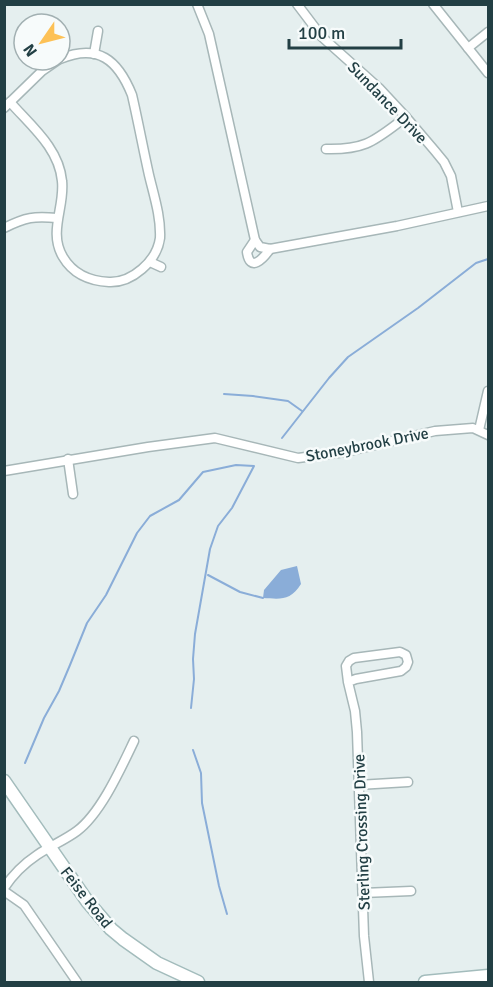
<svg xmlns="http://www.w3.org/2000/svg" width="493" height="987" font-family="Signika,sans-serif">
<rect width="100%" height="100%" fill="#e5efef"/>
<path fill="#8aadd8" d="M 297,566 L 301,584 C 290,601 281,599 263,598 L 264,590 L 281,570 Z"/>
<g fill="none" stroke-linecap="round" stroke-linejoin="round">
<g stroke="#8aadd8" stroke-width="2">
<polyline points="224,394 253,396 288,401 302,411"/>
<polyline points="282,438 329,378 348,357 418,308 476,263 488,259"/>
<polyline points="208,575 240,592 263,598"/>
<polyline points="193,750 201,773 202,803 219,886 227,914"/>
<polyline points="25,763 44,718 59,691 70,665 87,623 106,595 137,533 150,516 179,500 203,472 236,465 254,466 232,508 218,526 210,549 195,634 193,659 194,679 191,708"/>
</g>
<defs>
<g id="minor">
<polyline points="197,4 209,34 255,240 260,247 270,249 397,226 488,206"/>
<polyline points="297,4 322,37 379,88 406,117 435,151 444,162 451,176 458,212"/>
<polyline points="433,4 488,73"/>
<polyline points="468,48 488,32"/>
<polyline points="94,54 98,31"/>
<path d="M 10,102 C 31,126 59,148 62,181 C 65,207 48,232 63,257 C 73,274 89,281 109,282 C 132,283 157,261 160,238 C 161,217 154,196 149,175 C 143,148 138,121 132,95 C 118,60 98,43 60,59"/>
<polyline points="4,108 42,71 58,60"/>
<path d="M 326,149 C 367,150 375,140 406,117"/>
<path d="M 4,228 C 26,217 34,216 57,218"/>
<path d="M 255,240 L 247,252 C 250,273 263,259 270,249"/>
<polyline points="150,262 161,267"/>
<polyline points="479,430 488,391"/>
<polyline points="68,459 73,494"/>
<polyline points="4,471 148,447 215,438 298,458 345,452 435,431 473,428 488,435"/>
<polyline points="348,682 356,679 401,671 406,667 408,662 406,655 400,652 354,658 349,661 346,666 348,682 355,711 357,732 364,936 369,982"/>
<polyline points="358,785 408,782"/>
<path d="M 4,888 C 12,876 25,863 37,855 C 50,846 65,840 77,831 C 101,813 121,768 134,741"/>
<polyline points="4,891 24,905 77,982"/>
<polyline points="363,893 411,891"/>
</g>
<g id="secondary">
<polyline points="4,781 87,901 111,929 123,939 157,963 198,982"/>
<polyline points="425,982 488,976"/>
</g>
</defs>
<use href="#minor" stroke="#a7b7b8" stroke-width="11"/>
<use href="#secondary" stroke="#a3bcbc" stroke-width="15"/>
<use href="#minor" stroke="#fff" stroke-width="8"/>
<use href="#secondary" stroke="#fff" stroke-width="12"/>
</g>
<g text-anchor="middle" stroke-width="5" stroke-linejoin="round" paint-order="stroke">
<g font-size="16" fill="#223f44" stroke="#f7fbfb">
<text transform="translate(388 102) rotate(46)" y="6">Sundance Drive</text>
<text transform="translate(367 444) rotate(-11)" y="6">Stoneybrook Drive</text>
<text transform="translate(361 832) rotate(-92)" y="6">Sterling Crossing Drive</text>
<text transform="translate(87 897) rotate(52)" y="6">Feise Road</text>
</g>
</g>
<rect width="493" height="987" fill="none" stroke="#223f44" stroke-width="12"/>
<g transform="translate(42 42) rotate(235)"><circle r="28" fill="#f7fbfb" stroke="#a2b0b2" stroke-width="1.5"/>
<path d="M0-4.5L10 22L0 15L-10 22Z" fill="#fdc156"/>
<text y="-9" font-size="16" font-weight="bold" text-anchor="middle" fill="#223f44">N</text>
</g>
<path d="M289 39v9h112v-9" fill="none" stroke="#223f44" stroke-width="3"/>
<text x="298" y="39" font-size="18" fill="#223f44" stroke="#f7fbfb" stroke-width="4.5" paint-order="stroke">100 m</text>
</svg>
